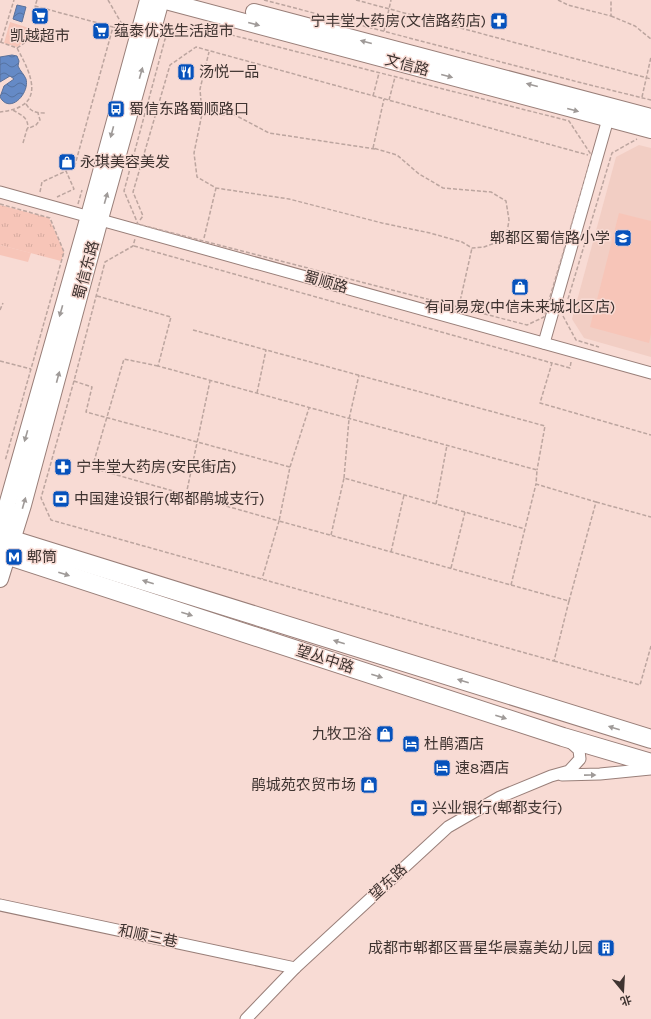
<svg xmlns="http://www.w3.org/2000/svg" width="651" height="1019" font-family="Karla,'Noto Sans SC',sans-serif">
<defs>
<pattern id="grass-tufts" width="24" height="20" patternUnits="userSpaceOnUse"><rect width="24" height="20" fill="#f7c5b8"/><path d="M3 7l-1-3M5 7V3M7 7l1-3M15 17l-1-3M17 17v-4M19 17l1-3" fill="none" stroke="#d5aa9f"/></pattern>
<pattern id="water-waves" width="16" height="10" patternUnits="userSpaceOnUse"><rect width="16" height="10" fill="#658ac6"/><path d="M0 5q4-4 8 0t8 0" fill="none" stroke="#5572a1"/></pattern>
</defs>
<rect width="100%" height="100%" fill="#f8dbd4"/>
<polygon fill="#f2cec4" points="639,145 651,148 651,357 584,338 572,319 616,157"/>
<g fill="url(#grass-tufts)">
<polygon points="10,22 29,28 27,38 32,39 25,41 17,47 4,43"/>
<polygon points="0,205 49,218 64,252 61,261 0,245"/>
</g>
<g fill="#f7c5b8">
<polygon points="619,213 651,221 651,334 649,343 590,327"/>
<polygon points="0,245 31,253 28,262 0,255"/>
</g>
<g fill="url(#water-waves)" stroke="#5a7099">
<polygon points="17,5 26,7 22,22 13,19"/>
<path d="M 12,55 L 17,56 L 19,61 L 18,66 C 20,71 24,74 26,79 C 30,93 10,115 0,97 L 4,86 L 14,79 L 10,76 L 0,82 L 0,57 Z"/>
</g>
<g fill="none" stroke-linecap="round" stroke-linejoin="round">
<defs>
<g id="minor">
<polyline points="0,192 651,373"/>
<polyline points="544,343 608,119"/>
<polyline points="562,775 600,774 651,769"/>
<polyline points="0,905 295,968"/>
<polyline points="246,1019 295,968 448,827 500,797 551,776 569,771 580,759 579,750 569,741"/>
</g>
<g id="secondary">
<polyline points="162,0 651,130"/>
<polyline points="254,12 651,117"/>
<polyline points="0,530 89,216 148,0"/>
<polyline points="0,579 23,505 100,219 161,0"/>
</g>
<g id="primary">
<polyline points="0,536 651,739"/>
<polyline points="0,553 563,737 651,763"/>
</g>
</defs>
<use href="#minor" stroke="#997f79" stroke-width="13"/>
<use href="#secondary" stroke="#997f79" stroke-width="18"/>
<use href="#primary" stroke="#997f79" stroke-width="20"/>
<g stroke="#bca59f" stroke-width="1.5" stroke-dasharray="4 2" stroke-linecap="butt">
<polyline points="37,0 35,6 113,27 75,165 66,171 74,189 57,197"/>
<polyline points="108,0 126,31"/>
<polyline points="264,0 578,82 651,100"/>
<polyline points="356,0 651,79"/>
<polyline points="558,0 568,5 611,16 611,0"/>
<polyline points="611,16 635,26 651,39"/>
<polygon points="196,26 569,121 592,156 544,317 527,325 138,224 124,191 165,39"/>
<polyline points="114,27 126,35"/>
<polyline points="384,31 391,0"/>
<path d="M 0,42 L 17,48 C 33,77 46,107 0,112"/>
<polyline points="1,42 14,0"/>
<polyline points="17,48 26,42 33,39"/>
<polyline points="373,96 379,73"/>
<polyline points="642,97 651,57"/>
<polyline points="389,100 395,77"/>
<path d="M 26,104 C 31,112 36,113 45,113"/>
<path d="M 13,110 C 21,115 28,117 28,128"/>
<polyline points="202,114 200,89 209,52"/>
<polyline points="23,143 27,129 36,125 40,120 38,113"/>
<polyline points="375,149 269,133 235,115 202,114 194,153 197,177 216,188 289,199 382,223 430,233 462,242 472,248 484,247 506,239 509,220 506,201 491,192 443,188 419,174 397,155 373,148 384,99"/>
<polyline points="40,192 42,182 66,171"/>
<polyline points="0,204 50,218 64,252 5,461"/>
<polyline points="78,204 82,190"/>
<polyline points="140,220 143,216 133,192 170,65 196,47 588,155"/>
<polyline points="204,238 216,188"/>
<polyline points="134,246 552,363"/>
<polyline points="97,296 171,317 158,366 537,470 536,484 596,502 569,601 279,521 290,467 86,412 92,387 74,381 105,262 133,246 135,239"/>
<polyline points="568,299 612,153 637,139"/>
<polyline points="459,306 472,248"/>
<polyline points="0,310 3,303"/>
<polyline points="563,316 576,340 599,347"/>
<polyline points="193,330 545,426 537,470"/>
<polyline points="0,361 31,369"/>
<polyline points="571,362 570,368 552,363 540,403 651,435"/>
<polyline points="158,366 124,359 92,468 279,521 262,579"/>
<polyline points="74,381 41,498 51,520 554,661 569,601"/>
<polyline points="257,393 266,350"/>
<polyline points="290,467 309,408"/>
<polyline points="344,478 349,419 359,375"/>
<polyline points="186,495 210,381"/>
<polyline points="596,502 651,517"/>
<polyline points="436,504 447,445"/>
<polyline points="331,535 344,478 525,529"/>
<polyline points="391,552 404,495"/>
<polyline points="451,568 465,512"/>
<polyline points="511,585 536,484"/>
<polyline points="554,661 640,685 651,646"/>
</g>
<use href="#minor" stroke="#fff" stroke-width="11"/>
<use href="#secondary" stroke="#fff" stroke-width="16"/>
<use href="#primary" stroke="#fff" stroke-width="18"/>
</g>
<defs><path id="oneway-solid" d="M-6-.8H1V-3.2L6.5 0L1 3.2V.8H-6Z"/></defs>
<g fill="#9f9a98">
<use href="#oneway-solid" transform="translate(254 24) rotate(15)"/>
<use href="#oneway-solid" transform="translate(366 42) rotate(-165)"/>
<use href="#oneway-solid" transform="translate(141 73) rotate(-74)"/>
<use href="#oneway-solid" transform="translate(447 76) rotate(15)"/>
<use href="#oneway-solid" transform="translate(532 85) rotate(-165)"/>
<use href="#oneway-solid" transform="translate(573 110) rotate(15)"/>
<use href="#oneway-solid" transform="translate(112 132) rotate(105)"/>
<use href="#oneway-solid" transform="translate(106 198) rotate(-74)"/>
<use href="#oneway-solid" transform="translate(61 311) rotate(106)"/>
<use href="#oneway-solid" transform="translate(58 377) rotate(-75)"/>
<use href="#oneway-solid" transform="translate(26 436) rotate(106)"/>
<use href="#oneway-solid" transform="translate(24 503) rotate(-74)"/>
<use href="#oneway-solid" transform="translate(64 574) rotate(18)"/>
<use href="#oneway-solid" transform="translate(148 582) rotate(-163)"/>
<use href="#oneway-solid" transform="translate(187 614) rotate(18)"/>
<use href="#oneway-solid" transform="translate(339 642) rotate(-163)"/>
<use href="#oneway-solid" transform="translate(377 676) rotate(18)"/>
<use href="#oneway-solid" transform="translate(463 681) rotate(-163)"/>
<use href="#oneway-solid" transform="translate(501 717) rotate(18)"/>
<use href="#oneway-solid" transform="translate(614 728) rotate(-163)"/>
<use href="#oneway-solid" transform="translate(590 775) rotate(-1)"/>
</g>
<defs>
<symbol id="supermarket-square" viewBox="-11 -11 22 22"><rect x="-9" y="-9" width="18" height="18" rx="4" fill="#0652bc" stroke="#f8dbd4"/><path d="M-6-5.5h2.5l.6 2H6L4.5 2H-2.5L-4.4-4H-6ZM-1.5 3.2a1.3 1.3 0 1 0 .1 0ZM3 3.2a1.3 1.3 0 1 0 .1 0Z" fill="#fff"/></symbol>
<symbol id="pharmacy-square" viewBox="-11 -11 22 22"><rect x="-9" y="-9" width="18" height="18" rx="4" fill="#0652bc" stroke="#f8dbd4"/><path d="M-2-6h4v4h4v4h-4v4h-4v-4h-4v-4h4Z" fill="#fff"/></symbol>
<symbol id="restaurant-square" viewBox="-11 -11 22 22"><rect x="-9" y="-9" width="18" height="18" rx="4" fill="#0652bc" stroke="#f8dbd4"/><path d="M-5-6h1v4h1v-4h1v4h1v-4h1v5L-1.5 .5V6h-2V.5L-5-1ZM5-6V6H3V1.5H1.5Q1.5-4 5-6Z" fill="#fff"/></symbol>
<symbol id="bus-square" viewBox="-11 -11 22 22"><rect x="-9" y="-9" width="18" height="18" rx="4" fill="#0652bc" stroke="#f8dbd4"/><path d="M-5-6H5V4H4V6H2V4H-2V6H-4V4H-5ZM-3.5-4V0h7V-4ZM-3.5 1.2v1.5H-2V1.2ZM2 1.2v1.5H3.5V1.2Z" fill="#fff"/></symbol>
<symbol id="shop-square" viewBox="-11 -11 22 22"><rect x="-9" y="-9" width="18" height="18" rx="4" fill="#0652bc" stroke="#f8dbd4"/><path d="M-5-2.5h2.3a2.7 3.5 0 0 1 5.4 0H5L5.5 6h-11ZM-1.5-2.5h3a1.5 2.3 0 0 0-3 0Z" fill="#fff"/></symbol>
<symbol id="school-square" viewBox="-11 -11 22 22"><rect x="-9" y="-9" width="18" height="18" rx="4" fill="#0652bc" stroke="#f8dbd4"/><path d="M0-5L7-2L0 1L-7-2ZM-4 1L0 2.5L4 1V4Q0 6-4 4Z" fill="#fff"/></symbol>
<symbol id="bank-square" viewBox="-11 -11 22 22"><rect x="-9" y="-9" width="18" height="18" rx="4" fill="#0652bc" stroke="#f8dbd4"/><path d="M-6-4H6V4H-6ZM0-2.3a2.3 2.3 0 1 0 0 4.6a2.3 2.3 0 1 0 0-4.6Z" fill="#fff"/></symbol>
<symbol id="metro-square" viewBox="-11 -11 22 22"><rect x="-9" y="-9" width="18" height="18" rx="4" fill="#0652bc" stroke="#f8dbd4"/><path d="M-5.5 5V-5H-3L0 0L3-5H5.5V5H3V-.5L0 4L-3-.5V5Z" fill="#fff"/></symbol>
<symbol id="hotel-square" viewBox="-11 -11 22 22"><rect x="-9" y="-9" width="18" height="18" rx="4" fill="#0652bc" stroke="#f8dbd4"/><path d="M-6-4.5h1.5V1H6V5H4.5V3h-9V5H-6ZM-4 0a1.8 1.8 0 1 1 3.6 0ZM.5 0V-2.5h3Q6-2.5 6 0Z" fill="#fff"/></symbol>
<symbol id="building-square" viewBox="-11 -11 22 22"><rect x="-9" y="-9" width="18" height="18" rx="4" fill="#0652bc" stroke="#f8dbd4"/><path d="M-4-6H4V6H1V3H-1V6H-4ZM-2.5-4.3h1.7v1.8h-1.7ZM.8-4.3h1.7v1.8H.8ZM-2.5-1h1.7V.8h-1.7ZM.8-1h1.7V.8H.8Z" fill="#fff"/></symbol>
</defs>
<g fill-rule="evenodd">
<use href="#supermarket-square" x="30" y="6" width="20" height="20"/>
<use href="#pharmacy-square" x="489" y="11" width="20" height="20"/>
<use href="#supermarket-square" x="91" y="21" width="20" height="20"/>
<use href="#restaurant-square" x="176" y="62" width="20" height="20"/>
<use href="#bus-square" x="106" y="99" width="20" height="20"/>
<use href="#shop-square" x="57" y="152" width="20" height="20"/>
<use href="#school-square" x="613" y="228" width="20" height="20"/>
<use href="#shop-square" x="510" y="277" width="20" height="20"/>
<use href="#pharmacy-square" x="53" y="457" width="20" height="20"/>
<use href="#bank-square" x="51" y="489" width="20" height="20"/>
<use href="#metro-square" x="4" y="547" width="20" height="20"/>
<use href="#shop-square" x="375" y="724" width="20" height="20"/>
<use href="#hotel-square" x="401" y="734" width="20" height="20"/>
<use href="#hotel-square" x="432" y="758" width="20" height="20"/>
<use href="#shop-square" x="359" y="775" width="20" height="20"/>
<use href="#bank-square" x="409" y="798" width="20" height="20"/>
<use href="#building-square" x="596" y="938" width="20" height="20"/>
</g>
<g text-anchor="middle" stroke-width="3" stroke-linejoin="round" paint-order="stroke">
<g font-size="15" fill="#3f3431" stroke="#f8dbd4" text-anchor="start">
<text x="486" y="26" text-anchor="end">宁丰堂大药房(文信路药店)</text>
<text x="114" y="36">蕴泰优选生活超市</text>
<text x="40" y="41" text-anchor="middle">凯越超市</text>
<text x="199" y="77">汤悦一品</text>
<text x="129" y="114">蜀信东路蜀顺路口</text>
<text x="80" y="167">永琪美容美发</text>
<text x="610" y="243" text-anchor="end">郫都区蜀信路小学</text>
<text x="520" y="312" text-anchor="middle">有间易宠(中信未来城北区店)</text>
<text x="76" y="472">宁丰堂大药房(安民街店)</text>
<text x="74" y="504">中国建设银行(郫都鹃城支行)</text>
<text x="27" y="562">郫筒</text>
<text x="372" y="739" text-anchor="end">九牧卫浴</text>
<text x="424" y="749">杜鹃酒店</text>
<text x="455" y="773">速8酒店</text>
<text x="356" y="790" text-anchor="end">鹃城苑农贸市场</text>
<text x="432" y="813">兴业银行(郫都支行)</text>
<text x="593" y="953" text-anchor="end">成都市郫都区晋星华晨嘉美幼儿园</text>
</g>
<g font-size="15" fill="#3f3431" stroke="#f8dbd4">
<text transform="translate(407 65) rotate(15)" y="5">文信路</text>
<text transform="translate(86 270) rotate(-75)" y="5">蜀信东路</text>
<text transform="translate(326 282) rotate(16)" y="5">蜀顺路</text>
<text transform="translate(325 659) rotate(18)" y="5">望丛中路</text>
<text transform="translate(388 882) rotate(-43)" y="5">望东路</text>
<text transform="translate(148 936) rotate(12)" y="5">和顺三巷</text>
</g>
</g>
<g transform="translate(623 991) rotate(162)" stroke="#f8dbd4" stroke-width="3" paint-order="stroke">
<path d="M0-3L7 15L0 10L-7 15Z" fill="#3f3431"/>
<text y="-6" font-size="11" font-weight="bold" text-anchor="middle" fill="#3f3431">北</text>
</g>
</svg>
